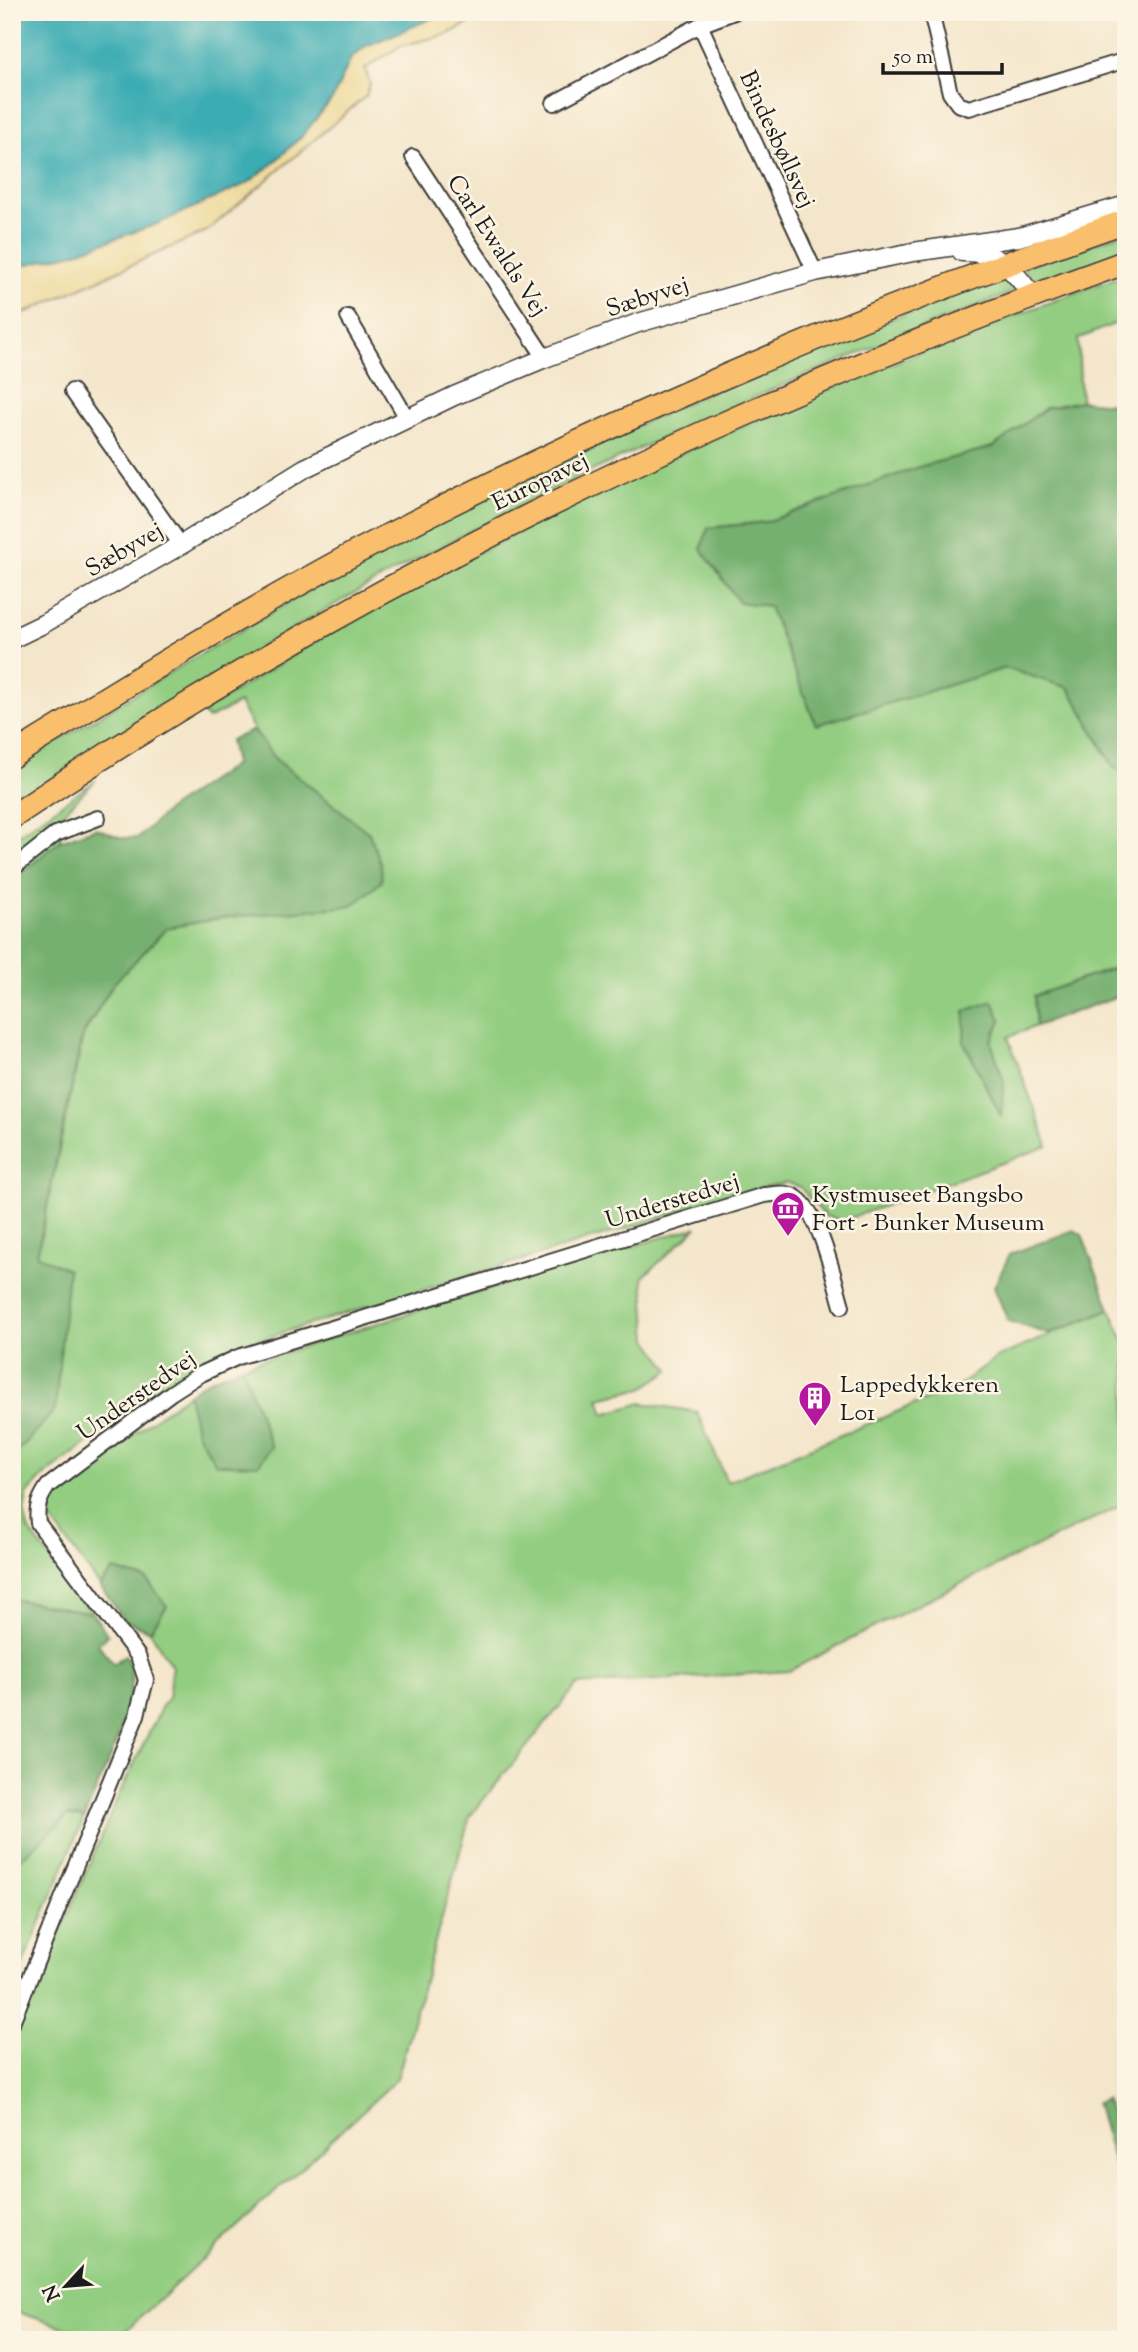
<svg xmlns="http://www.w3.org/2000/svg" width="1138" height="2352" font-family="'Sorts Mill Goudy',serif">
<rect width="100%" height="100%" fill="#fcf5e5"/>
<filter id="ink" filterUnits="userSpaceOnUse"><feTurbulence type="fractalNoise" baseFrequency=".0143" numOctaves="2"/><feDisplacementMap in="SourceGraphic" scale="14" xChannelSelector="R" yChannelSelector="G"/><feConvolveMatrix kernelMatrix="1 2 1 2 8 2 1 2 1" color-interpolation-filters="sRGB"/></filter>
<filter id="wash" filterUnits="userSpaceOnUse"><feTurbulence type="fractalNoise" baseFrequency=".00686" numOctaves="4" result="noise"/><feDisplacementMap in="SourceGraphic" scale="28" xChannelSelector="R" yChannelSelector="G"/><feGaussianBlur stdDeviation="1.57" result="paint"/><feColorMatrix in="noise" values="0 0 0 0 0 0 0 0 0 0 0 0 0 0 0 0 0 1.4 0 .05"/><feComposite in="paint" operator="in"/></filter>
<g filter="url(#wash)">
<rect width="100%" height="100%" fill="#f4e6cb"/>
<g fill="#93cd81" stroke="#58744e" stroke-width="2" fill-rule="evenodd">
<polygon points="1126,232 1126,252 1036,282 1029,278 1023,267"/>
<path d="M 1126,274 L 1126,319 L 1078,339 L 1081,401 L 1046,408 L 993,447 L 919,467 L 766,522 L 708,528 L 769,606 L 816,725 L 1006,668 L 1069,688 L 1113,767 L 1126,774 L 1126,964 L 1034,996 L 1036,1026 L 1008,1037 L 1048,1146 L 843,1221 L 825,1216 L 800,1187 L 787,1182 L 760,1188 L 238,1346 L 199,1361 L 166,1383 L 44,1476 L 27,1494 L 24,1511 L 28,1529 L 92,1613 L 12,1599 L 12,1458 L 55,1409 L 37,1255 L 83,1036 L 113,984 L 167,928 L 221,918 L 369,833 L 274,758 L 254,730 L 239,703 L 208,719 L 202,712 C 261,676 318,637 378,605 C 490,545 603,487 719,436 C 852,378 989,324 1126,274 ZM 1001,1020 L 991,1042 L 1004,1082 L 1000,1114 L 964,1042 Z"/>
<path d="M 1004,275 L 1016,291 C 797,375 581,468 375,582 C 251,650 131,726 12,805 L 12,769 L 197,656 L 353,565 L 472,503 L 726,384 Z"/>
<polygon points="96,780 62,814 60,841 12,881 12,839"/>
<polygon points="697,1227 643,1277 648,1339 670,1370 643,1388 599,1398 604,1414 642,1403 697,1412 727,1482 957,1387 996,1358 1110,1309 1126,1345 1126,1503 939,1594 789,1671 577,1685 470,1816 397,2079 116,2340 102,2340 12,2310 12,2044 118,1797 162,1706 168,1698 172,1667 150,1631 166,1606 145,1579 114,1570 100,1586 49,1517 48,1503 57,1491 188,1394 197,1433 271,1447 242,1366 461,1297"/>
<polygon points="68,1815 84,1818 15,1983 12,1979 12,1918 18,1909 12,1884 12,1866"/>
</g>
<g fill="#76b06f" stroke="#496646" stroke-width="2">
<polygon points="1081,401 1126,405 1126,774 1114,767 1069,688 1006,668 816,725 769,606 739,602 701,549 708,528 766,522 919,467 993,447 1046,408"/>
<polygon points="254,730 274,758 369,833 381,864 382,881 352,906 221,918 167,928 113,984 82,1036 37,1255 68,1270 55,1410 12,1458 12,881 60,841 96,828 122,838 138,838 169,809 235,764 230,740"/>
<polygon points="1126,964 1126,993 1036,1026 1034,996"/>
<polygon points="993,1001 1001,1020 991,1042 1004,1082 1001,1116 964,1042 965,1011"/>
<polygon points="1074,1230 1082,1235 1110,1309 1048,1334 1008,1321 994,1287 1010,1254"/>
<polygon points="242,1366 271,1447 258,1465 216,1464 197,1433 188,1394 205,1382"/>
<polygon points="113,1570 146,1579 167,1606 150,1631 124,1620 100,1586"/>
<path d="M 12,1599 L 92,1613 L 108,1635 L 98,1644 L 114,1664 L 125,1655 C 149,1688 98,1782 84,1818 L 68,1816 L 12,1866 Z"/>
<polygon points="1106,2099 1126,2162 1126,2204 1096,2103"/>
</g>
<polygon fill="#eeda9e" stroke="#857b5d" stroke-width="2" points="447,12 490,12 448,34 400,46 365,69 370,84 366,96 207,231 18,316 12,316 12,268 74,253 157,224 248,183 272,164 301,137 333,98 351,58 366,46"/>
<polygon fill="#3aacb3" stroke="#2b6468" stroke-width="2" points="12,12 447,12 366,46 351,58 333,98 301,137 272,164 248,183 157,224 74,253 12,268"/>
</g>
<g filter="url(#ink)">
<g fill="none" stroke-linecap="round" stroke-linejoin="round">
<defs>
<g id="minor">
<polyline points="931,12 950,93 958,104 969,108 1126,60"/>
<polyline points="700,25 815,272"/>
<polyline points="554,103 700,25 734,12"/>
<polyline points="413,157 545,358"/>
<polyline points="348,317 407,418"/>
<polyline points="72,391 181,545"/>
<polyline points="12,869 56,834 98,818"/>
<path d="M 12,2022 L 137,1715 L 146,1680 L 138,1656 L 38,1523 C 36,1507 39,1499 48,1486 L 171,1393 L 199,1375 L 238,1357 L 764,1195 C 776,1194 787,1191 797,1198 C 820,1214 834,1279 842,1306"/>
</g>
<g id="tertiary">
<path d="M 962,252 C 999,251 1011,268 1033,296"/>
<polyline points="12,639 43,624 181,545 305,468 454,396 545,358 638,323 815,272 913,252 1019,237 1126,205"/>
</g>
<g id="primary">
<path d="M 12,756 C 125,686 238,616 355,553 C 603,422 861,313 1126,221"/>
<path d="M 12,817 C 357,583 734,403 1126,262"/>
</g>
</defs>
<use href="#minor" stroke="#3c3a36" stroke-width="18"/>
<use href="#tertiary" stroke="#3c3a36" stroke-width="21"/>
<use href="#primary" stroke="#3c3a36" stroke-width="26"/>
<use href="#minor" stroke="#fff" stroke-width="14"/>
<use href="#tertiary" stroke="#fff" stroke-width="18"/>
<use href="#primary" stroke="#f9bf6d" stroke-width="23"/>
</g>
</g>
<defs>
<symbol id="museum-pin" viewBox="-11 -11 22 30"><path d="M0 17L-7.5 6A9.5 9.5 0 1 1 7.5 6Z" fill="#b5179e" stroke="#fcf5e5"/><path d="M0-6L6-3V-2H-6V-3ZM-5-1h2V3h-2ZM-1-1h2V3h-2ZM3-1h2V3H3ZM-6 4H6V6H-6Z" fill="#fff"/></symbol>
<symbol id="building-pin" viewBox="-11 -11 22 30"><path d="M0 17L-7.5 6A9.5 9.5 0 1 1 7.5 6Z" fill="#b5179e" stroke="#fcf5e5"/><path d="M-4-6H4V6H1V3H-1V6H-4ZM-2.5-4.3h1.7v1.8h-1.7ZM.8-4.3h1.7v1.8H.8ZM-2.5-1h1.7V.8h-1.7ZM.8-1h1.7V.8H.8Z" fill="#fff"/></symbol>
</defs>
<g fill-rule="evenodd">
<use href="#museum-pin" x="769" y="1189" width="38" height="52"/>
<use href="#building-pin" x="796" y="1379" width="38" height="52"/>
</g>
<g text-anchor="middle" stroke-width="5" stroke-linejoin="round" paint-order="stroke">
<g font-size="24" fill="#1c1c1c" stroke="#fcf5e5">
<text transform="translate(778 139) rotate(65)" y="8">Bindesbøllsvej</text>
<text transform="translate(498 245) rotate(57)" y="8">Carl Ewalds Vej</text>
<text transform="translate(647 296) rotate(-18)" y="8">Sæbyvej</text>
<text transform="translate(540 481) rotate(-26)" y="8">Europavej</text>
<text transform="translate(124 549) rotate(-30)" y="8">Sæbyvej</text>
<text transform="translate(672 1200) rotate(-17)" y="8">Understedvej</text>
<text transform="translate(136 1395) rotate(-35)" y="8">Understedvej</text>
</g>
<g font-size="24" fill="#1c1c1c" stroke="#fcf5e5" text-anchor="start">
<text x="812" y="1202">Kystmuseet Bangsbo<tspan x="812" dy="28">Fort - Bunker Museum</tspan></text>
<text x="840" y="1392">Lappedykkeren<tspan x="840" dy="28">L01</tspan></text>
</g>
</g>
<rect width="1138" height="2352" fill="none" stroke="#fcf5e5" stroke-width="42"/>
<g transform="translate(66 2286) rotate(244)" stroke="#fcf5e5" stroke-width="5" paint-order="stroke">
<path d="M0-5L12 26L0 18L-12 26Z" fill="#1c1c1c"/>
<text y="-10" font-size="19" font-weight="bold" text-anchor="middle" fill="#1c1c1c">N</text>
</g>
<path d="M883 63v10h119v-10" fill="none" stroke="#1c1c1c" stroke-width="3.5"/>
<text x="893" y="63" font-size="21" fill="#1c1c1c" stroke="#fcf5e5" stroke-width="5" paint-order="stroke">50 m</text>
</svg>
